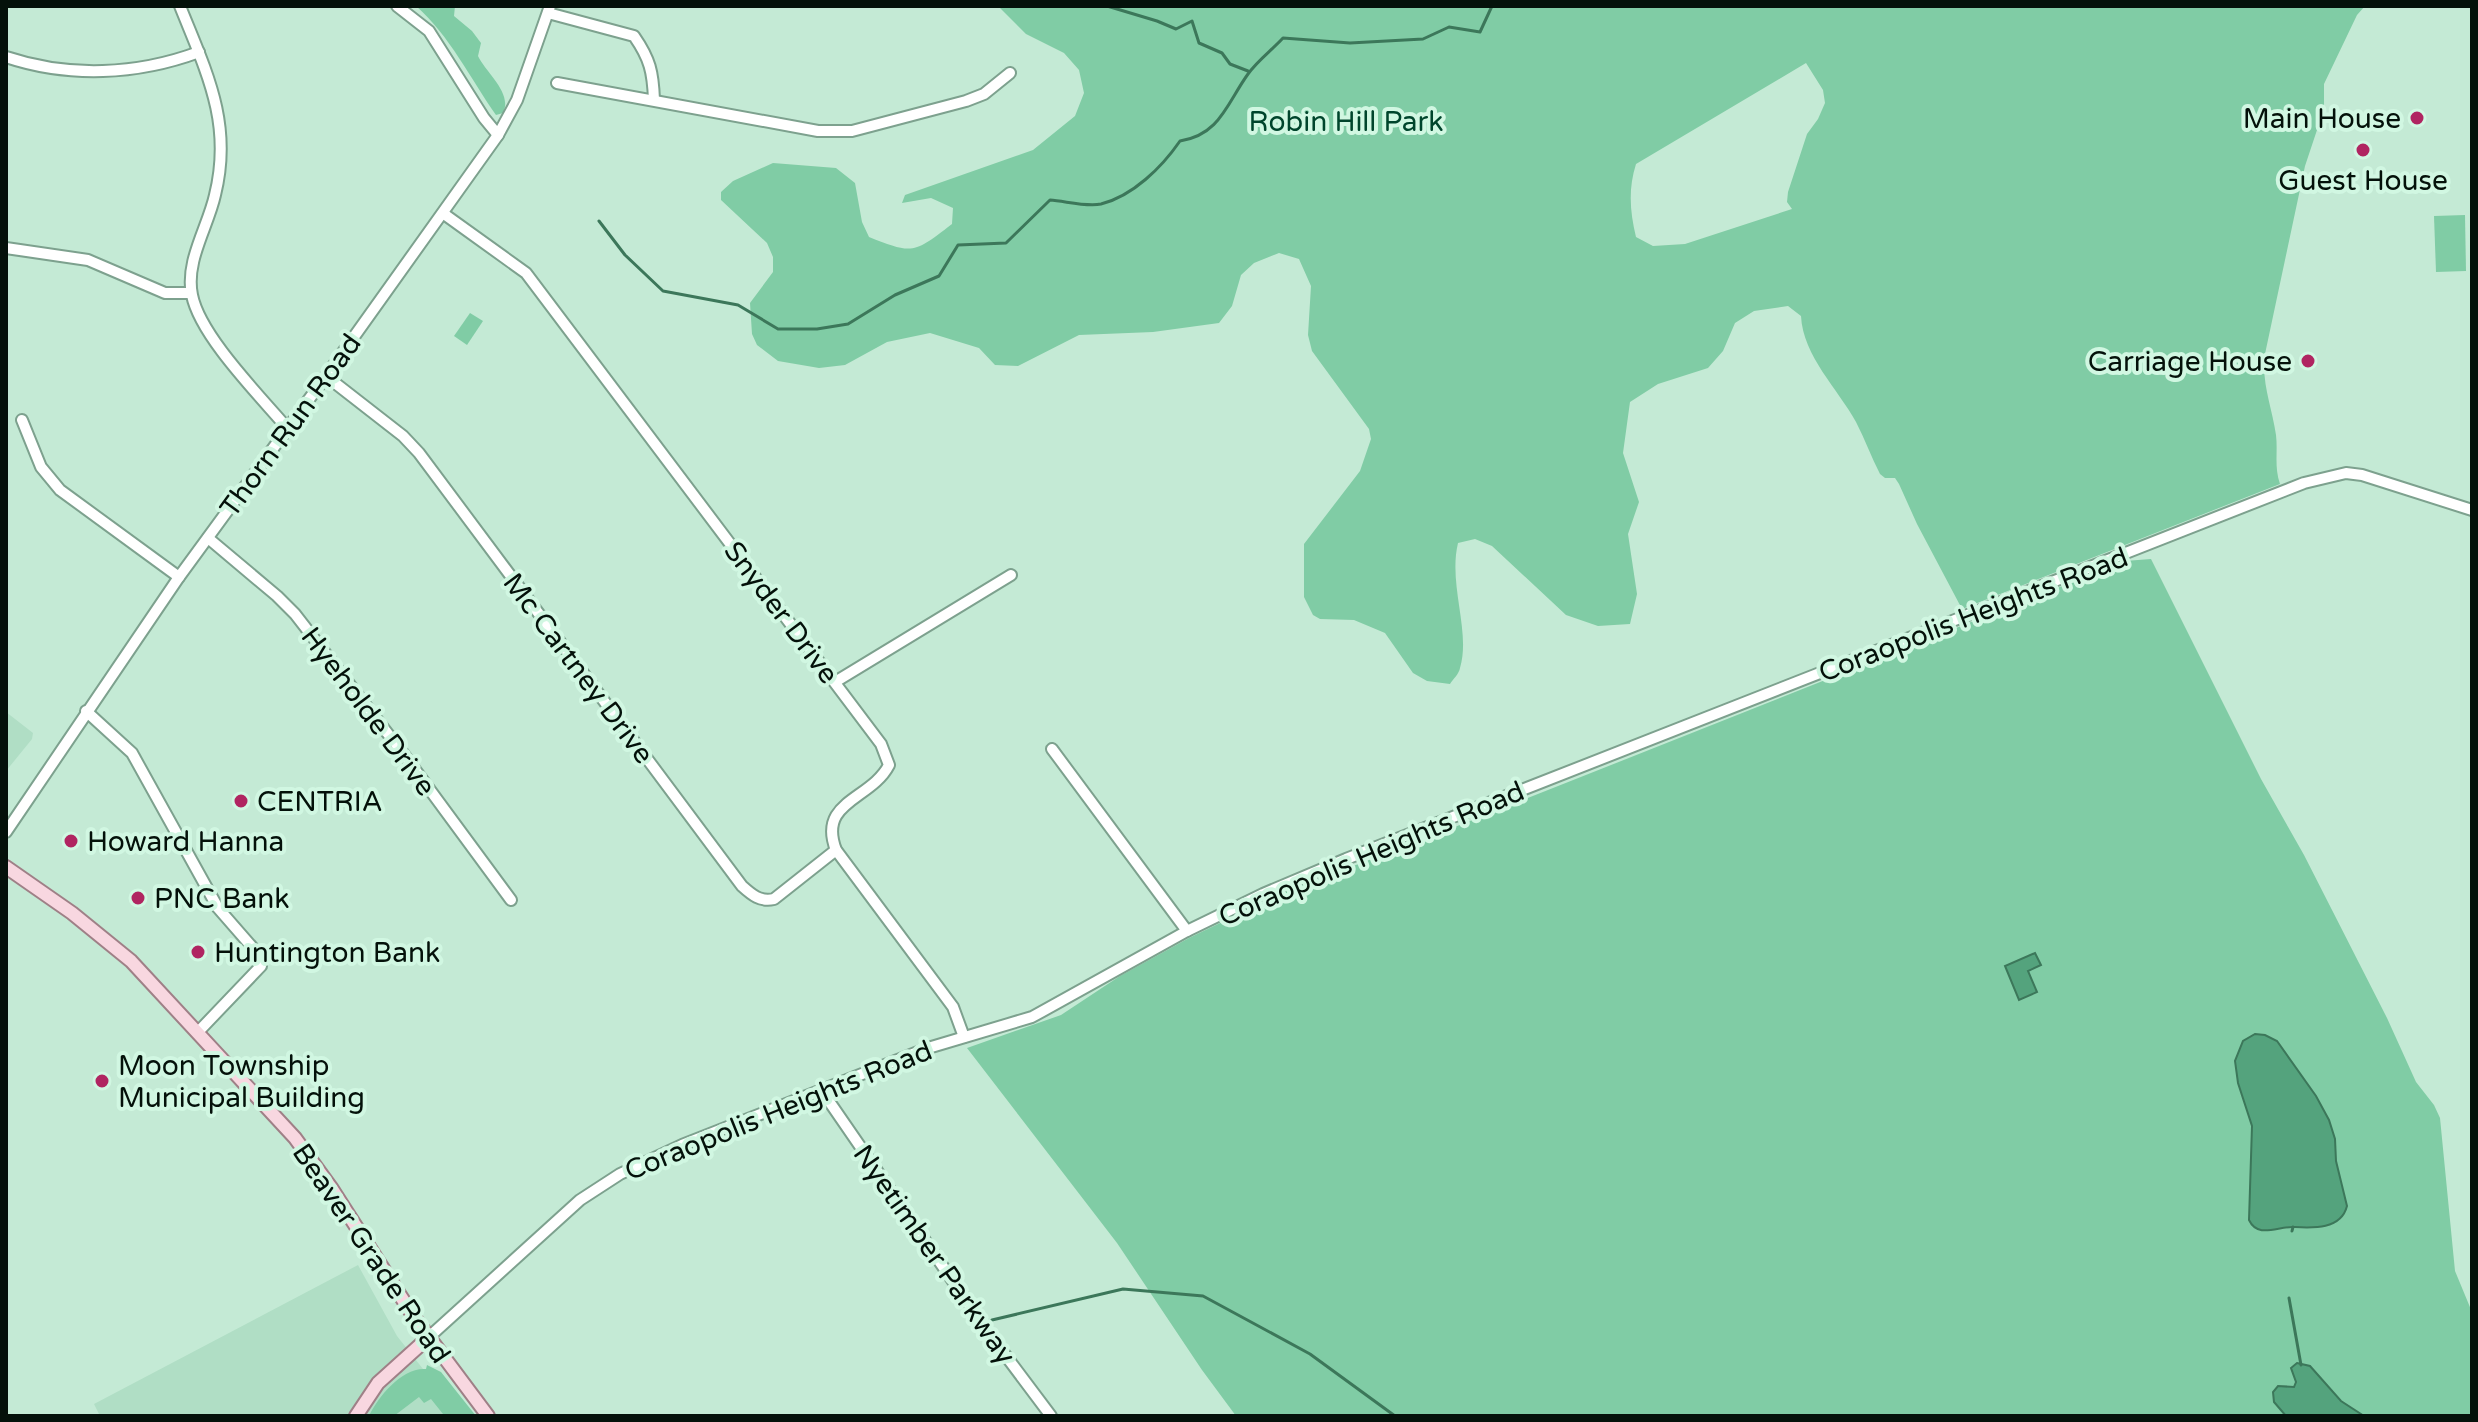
<svg xmlns="http://www.w3.org/2000/svg" width="2478" height="1422" font-family="'Varela Round',sans-serif">
<rect width="100%" height="100%" fill="#c4ead5"/>
<g fill="#b0dec5">
<polygon points="6,712 33,733 32,739 6,771"/>
<polygon points="358,1265 397,1336 460,1416 100,1416 94,1404"/>
</g>
<g fill="#80cca5" fill-rule="evenodd">
<path d="M 416,6 L 455,6 L 454,16 L 472,31 L 481,43 L 478,56 C 486,73 513,93 503,113 L 496,115 C 470,78 450,36 416,6 Z"/>
<path d="M 998,6 L 2365,6 L 2357,15 L 2324,84 L 2324,109 L 2305,166 L 2265,354 C 2261,382 2272,407 2276,435 C 2278,452 2274,467 2280,484 L 1962,609 L 1917,524 L 1899,484 L 1895,478 L 1885,478 L 1880,474 C 1871,457 1865,439 1856,422 C 1838,389 1803,356 1801,316 L 1788,306 L 1754,311 L 1735,323 L 1723,351 L 1708,368 L 1658,384 L 1630,402 L 1623,453 L 1639,502 L 1628,534 L 1637,594 L 1630,624 L 1598,626 L 1566,615 L 1492,546 L 1475,539 L 1458,543 C 1448,585 1471,631 1460,668 C 1459,674 1453,679 1450,684 L 1427,681 L 1413,673 L 1385,633 L 1354,620 L 1320,619 L 1313,615 L 1304,597 L 1304,544 L 1360,471 L 1371,439 L 1369,429 L 1312,351 L 1308,335 L 1311,286 L 1299,259 L 1279,253 L 1254,263 L 1241,275 L 1232,306 L 1219,323 L 1153,332 L 1079,335 L 1018,366 L 995,365 L 979,348 L 930,333 L 887,342 L 845,365 L 819,368 L 778,361 L 757,345 L 752,334 L 750,303 L 773,272 L 773,257 L 767,243 L 721,200 L 721,192 L 733,181 L 773,163 L 836,168 L 855,183 L 862,222 L 869,237 C 914,255 914,253 952,224 L 953,208 L 931,198 L 902,203 L 905,195 L 1033,150 L 1075,116 L 1084,93 L 1079,70 L 1064,53 L 1026,34 ZM 1806,63 L 1823,90 L 1825,103 L 1818,119 L 1807,134 L 1788,192 L 1787,202 L 1792,209 L 1685,244 L 1653,246 L 1636,237 C 1630,212 1628,189 1636,164 Z"/>
<polygon points="2465,215 2466,271 2436,272 2434,216"/>
<polygon points="470,313 483,321 467,345 454,336"/>
<polygon points="2151,559 2261,779 2304,855 2387,1018 2416,1082 2434,1105 2440,1118 2455,1271 2472,1312 2472,1416 1236,1416 1202,1370 1117,1243 967,1048 1061,1015 1120,976 1189,938 1278,895 1465,823 2125,561"/>
<path d="M 427,1365 L 441,1372 L 476,1416 L 441,1416 L 443,1414 L 431,1399 L 424,1403 L 419,1397 L 394,1416 L 369,1416 C 378,1397 402,1367 426,1369 Z"/>
</g>
<g fill="#54a37d" stroke="#3c775a" stroke-width="2">
<polygon points="2035,953 2041,965 2028,971 2037,992 2019,1000 2005,966"/>
<path d="M 2255,1034 L 2265,1035 L 2277,1041 L 2316,1096 L 2329,1120 L 2335,1139 L 2336,1161 L 2347,1206 C 2341,1230 2312,1228 2294,1227 C 2278,1226 2258,1239 2249,1220 L 2252,1126 L 2238,1083 L 2235,1061 L 2243,1041 Z"/>
<polygon points="2297,1363 2310,1366 2341,1401 2364,1416 2286,1416 2274,1402 2273,1392 2278,1386 2294,1387 2296,1382 2291,1368"/>
</g>
<g fill="none" stroke-linecap="round" stroke-linejoin="round">
<g stroke="#3c775a" stroke-width="3">
<polyline points="1107,6 1157,21 1176,29 1192,21 1199,43 1222,53 1230,64 1248,71"/>
<path d="M 599,221 L 625,255 L 663,291 L 738,305 L 778,329 L 817,329 L 848,324 L 895,295 L 939,276 L 958,245 L 1006,243 L 1050,200 C 1065,201 1086,207 1101,204 C 1133,196 1162,167 1180,141 C 1220,135 1227,103 1248,74 C 1257,61 1272,50 1283,38 L 1350,43 L 1423,39 L 1449,27 L 1480,32 L 1492,6"/>
<polyline points="2292,1231 2293,1227"/>
<polyline points="2289,1298 2301,1365"/>
<polyline points="992,1320 1123,1289 1203,1296 1310,1354 1395,1416"/>
</g>
<defs>
<g id="minor">
<path d="M 180,6 C 206,71 233,123 215,195 C 208,227 185,261 192,295 C 200,336 260,396 288,429"/>
<polyline points="397,6 429,31 484,118 498,135"/>
<path d="M 548,13 L 634,36 C 650,59 653,72 654,100"/>
<path d="M 6,57 C 69,78 137,75 199,52"/>
<polyline points="557,83 818,131 852,131 966,101 984,94 1010,73"/>
<path d="M 444,214 L 526,273 L 881,744 L 889,765 C 871,800 817,801 836,850 L 953,1007 L 964,1037"/>
<polyline points="6,248 88,260 165,293 191,293"/>
<path d="M 326,376 L 403,436 L 419,453 L 742,886 C 752,895 760,902 774,899 L 836,850"/>
<polyline points="22,420 41,467 60,490 179,577"/>
<polyline points="208,538 277,596 295,614 402,752 511,900"/>
<polyline points="835,682 1011,575"/>
<polyline points="86,711 132,753 218,908 259,955 261,966 198,1032"/>
<polyline points="1052,749 1187,931"/>
<polyline points="6,832 179,577 326,376 498,135 517,100 550,6"/>
<polyline points="822,1091 988,1332 1051,1416"/>
<polyline points="429,1337 580,1200 620,1174 682,1145 928,1048 1032,1017 1187,931 1263,894 1346,859 2304,483 2346,473 2362,475 2472,510"/>
</g>
<g id="major">
<polyline points="6,867 72,913 131,961 295,1138 332,1189 414,1317 488,1416"/>
<polyline points="356,1416 378,1383 429,1337"/>
</g>
</defs>
<use href="#minor" stroke="#7da18e" stroke-width="14"/>
<use href="#major" stroke="#9f8087" stroke-width="16"/>
<use href="#minor" stroke="#fff" stroke-width="10"/>
<use href="#major" stroke="#f8d7e0" stroke-width="12"/>
</g>
<g fill="#b02561" stroke="#d1f7e2" stroke-width="3">
<circle cx="2417" cy="118" r="8"/>
<circle cx="2363" cy="150" r="8"/>
<circle cx="2308" cy="361" r="8"/>
<circle cx="241" cy="801" r="8"/>
<circle cx="71" cy="841" r="8"/>
<circle cx="138" cy="898" r="8"/>
<circle cx="198" cy="952" r="8"/>
<circle cx="102" cy="1081" r="8"/>
</g>
<g text-anchor="middle" stroke-width="8" stroke-linejoin="round" paint-order="stroke">
<g font-size="28" fill="#04110a" stroke="#d1f7e2" text-anchor="start">
<text x="2401" y="128" text-anchor="end">Main House</text>
<text x="2363" y="190" text-anchor="middle">Guest House</text>
<text x="2292" y="371" text-anchor="end">Carriage House</text>
<text x="257" y="811">CENTRIA</text>
<text x="87" y="851">Howard Hanna</text>
<text x="154" y="908">PNC Bank</text>
<text x="214" y="962">Huntington Bank</text>
<text x="118" y="1075">Moon Township<tspan x="118" dy="32">Municipal Building</tspan></text>
</g>
<g font-size="28" fill="#00452c" stroke="#d1f7e2">
<text x="1346" y="131">Robin Hill Park</text>
</g>
<g font-size="28" fill="#04110a" stroke="#d1f7e2">
<text transform="translate(290 425) rotate(-54)" y="10">Thorn Run Road</text>
<text transform="translate(782 612) rotate(53)" y="10">Snyder Drive</text>
<text transform="translate(1973 614) rotate(-21)" y="10">Coraopolis Heights Road</text>
<text transform="translate(579 668) rotate(53)" y="10">Mc Cartney Drive</text>
<text transform="translate(369 711) rotate(53)" y="10">Hyeholde Drive</text>
<text transform="translate(1371 853) rotate(-23)" y="10">Coraopolis Heights Road</text>
<text transform="translate(778 1110) rotate(-22)" y="10">Coraopolis Heights Road</text>
<text transform="translate(372 1253) rotate(56)" y="10">Beaver Grade Road</text>
<text transform="translate(935 1254) rotate(55)" y="10">Nyetimber Parkway</text>
</g>
</g>
<rect width="2478" height="1422" fill="none" stroke="#04110a" stroke-width="16"/>
</svg>
